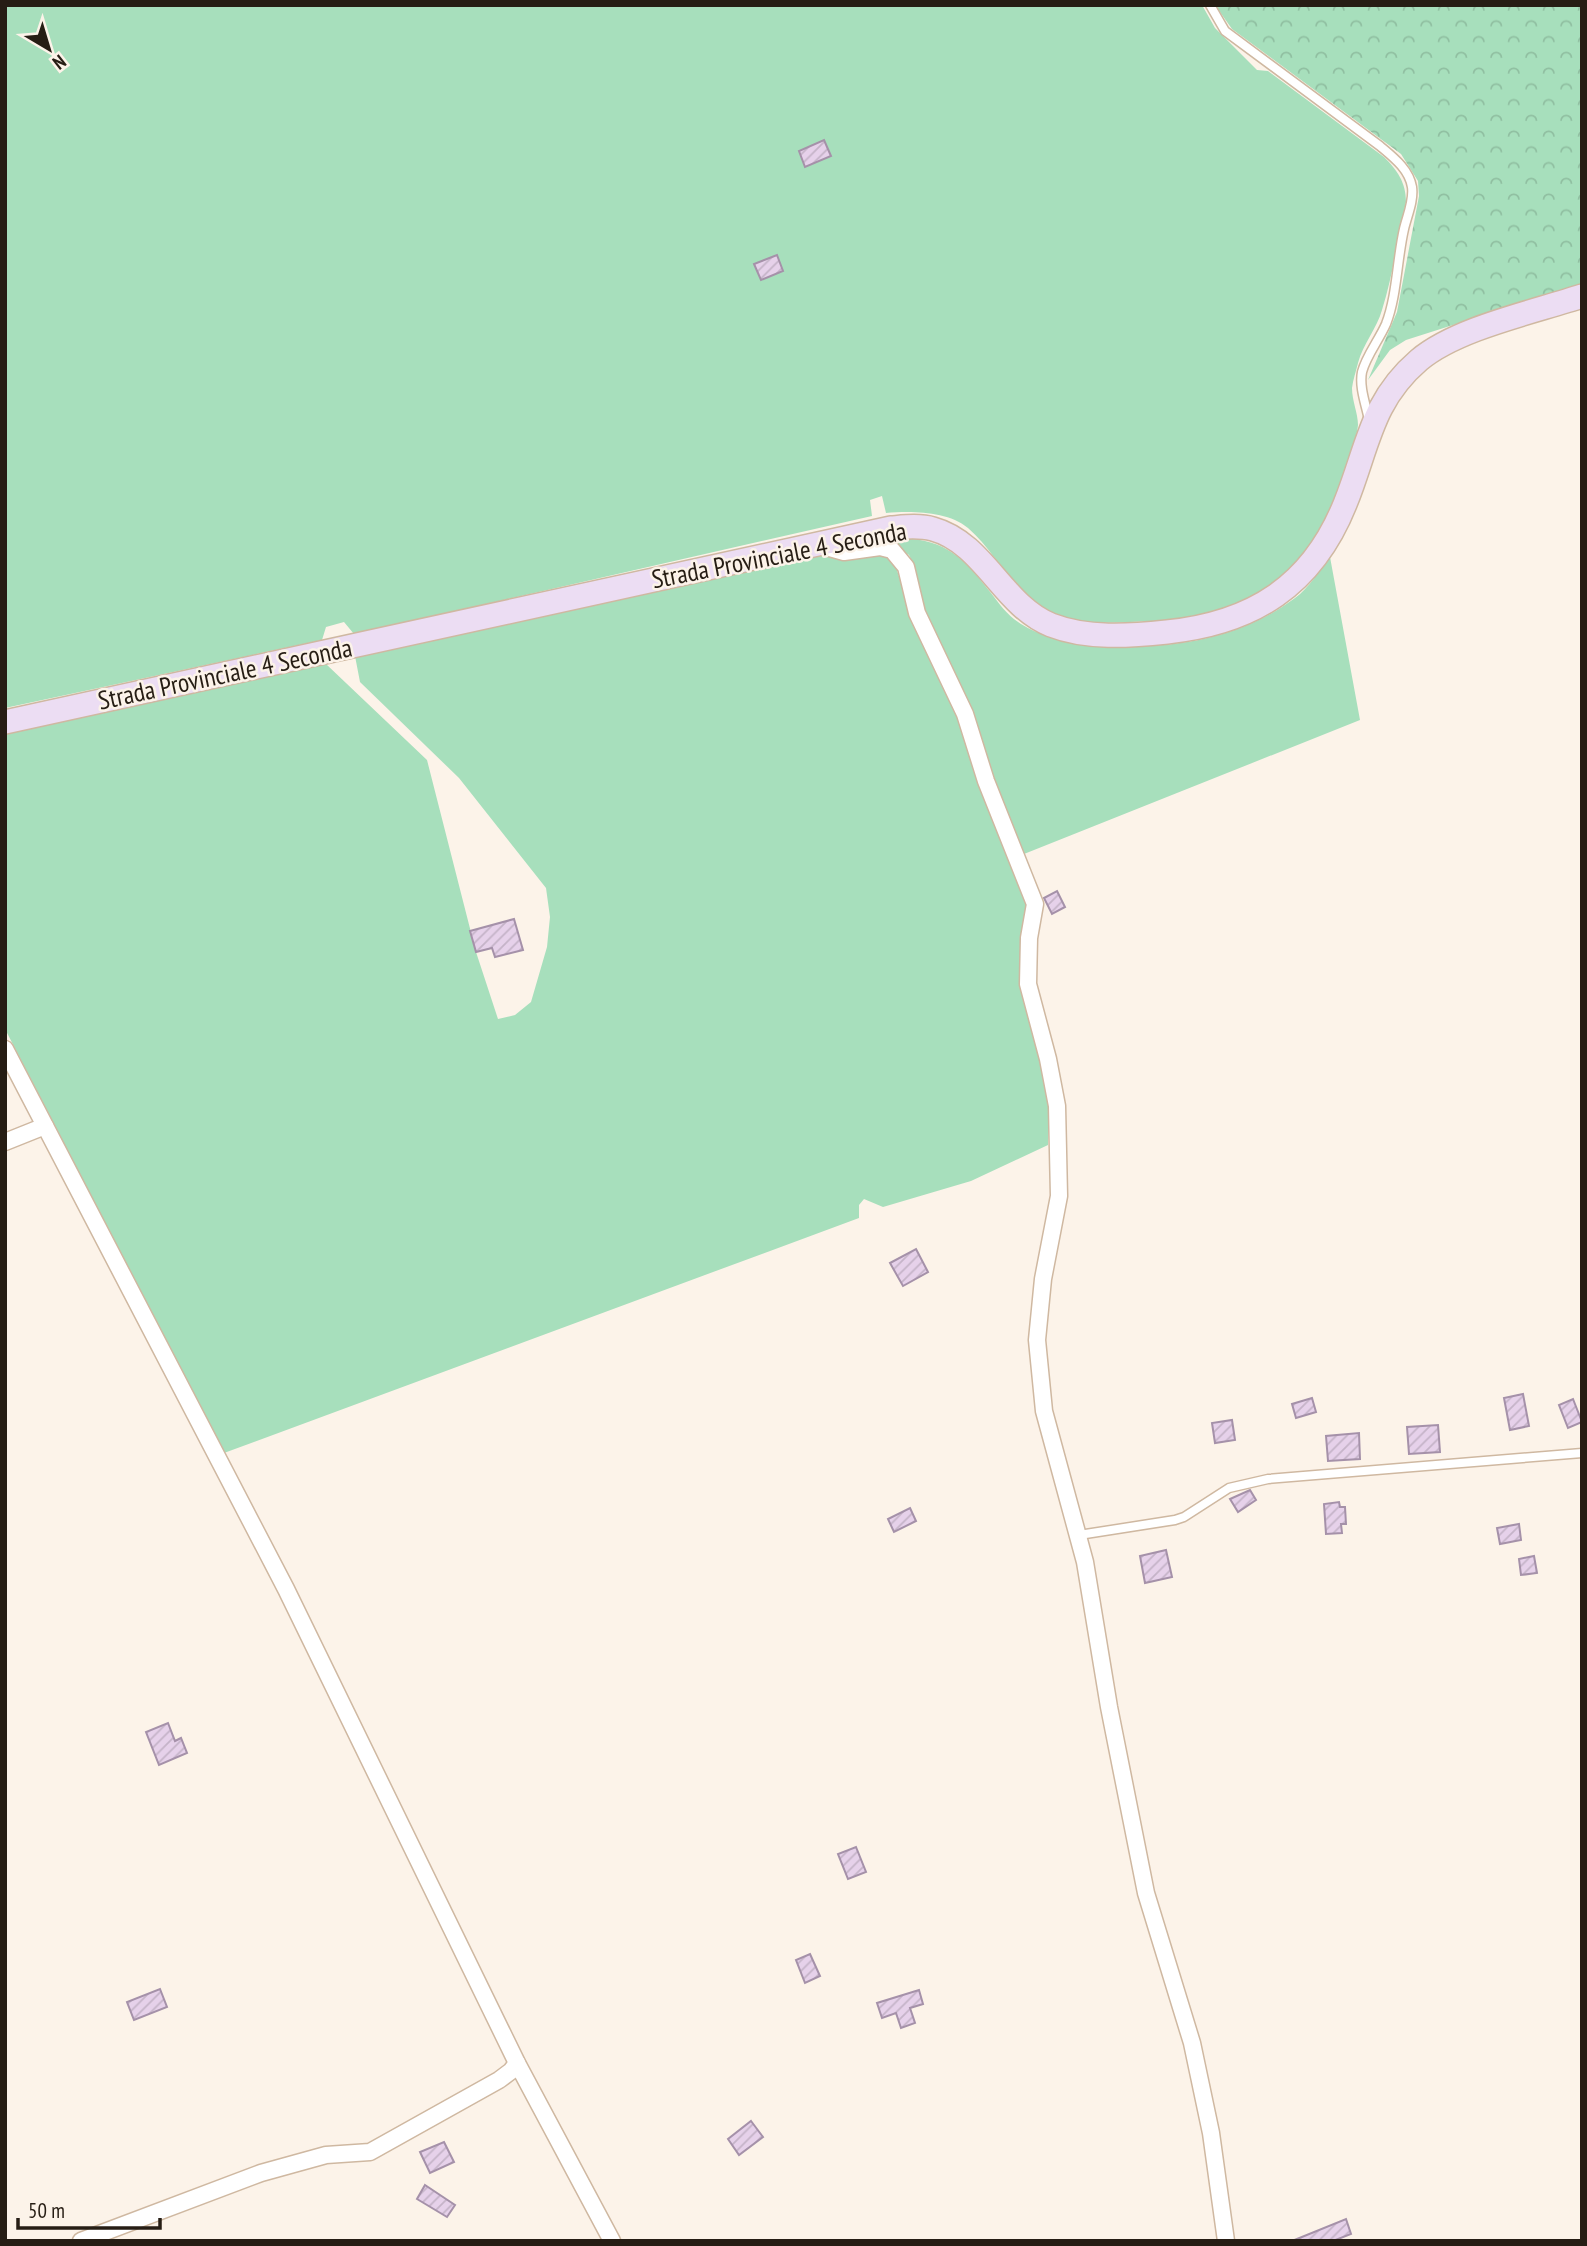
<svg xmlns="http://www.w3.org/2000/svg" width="1587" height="2246" font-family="'PT Sans Narrow',sans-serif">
<defs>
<pattern id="forest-crowns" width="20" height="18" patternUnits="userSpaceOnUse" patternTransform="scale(1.75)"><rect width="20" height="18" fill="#a7dfbc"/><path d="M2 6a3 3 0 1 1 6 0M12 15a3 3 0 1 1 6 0" fill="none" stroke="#90bfa1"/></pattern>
<pattern id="building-hatch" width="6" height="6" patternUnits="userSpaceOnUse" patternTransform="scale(1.75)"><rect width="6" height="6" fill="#e6d1ea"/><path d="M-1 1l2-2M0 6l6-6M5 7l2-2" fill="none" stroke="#c5b3c8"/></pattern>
</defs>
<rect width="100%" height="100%" fill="#fcf3e9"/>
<g fill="#a7dfbc">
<path d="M 5,5 L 1202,5 L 1215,28 L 1257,70 L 1268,71 L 1384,157 C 1397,170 1406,182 1406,202 C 1398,237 1393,275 1382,310 C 1377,328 1363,344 1358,363 C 1356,371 1353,380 1352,388 C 1352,401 1358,413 1358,425 C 1357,439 1348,457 1344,471 C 1338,489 1333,509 1324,525 C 1286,588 1226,621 1153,621 C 1119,622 1086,627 1054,613 C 1013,596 999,555 968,528 C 947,511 912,511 886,513 L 882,496 L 870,500 L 872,516 L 354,634 L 344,622 L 326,627 L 322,640 L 5,708 Z"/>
<path d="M 901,538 C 947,540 964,558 991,593 C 1000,605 1008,616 1021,624 C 1039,636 1061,639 1081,642 C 1154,653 1235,643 1295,598 C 1309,588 1319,571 1330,557 L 1360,720 L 1024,854 L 991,779 L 970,711 L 953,670 L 923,607 L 915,568 L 909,555 L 884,539 Z"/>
<polygon points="819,553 879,553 889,557 895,564 912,617 958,718 1026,903 1023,986 1049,1094 1048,1145 971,1181 883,1207 864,1199 859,1205 859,1218 224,1453 5,1029 5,734 326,664 427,760 476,952 498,1019 515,1015 531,1002 547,947 550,917 546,888 459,778 360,682 355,656"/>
</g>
<polygon fill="url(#forest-crowns)" points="1215,5 1582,5 1582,284 1406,340 1390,350 1368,380 1397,312 1419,196 1418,181 1401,154 1232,29"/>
<g fill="url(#building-hatch)" stroke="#a591a9" stroke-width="2">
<polygon points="824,140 831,156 805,167 799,151"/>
<polygon points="777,255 783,271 761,280 754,264"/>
<polygon points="1057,891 1065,907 1052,914 1044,898"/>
<polygon points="514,919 523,950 495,957 492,948 476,952 470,931"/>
<polygon points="916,1249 928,1272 903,1286 890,1263"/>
<polygon points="1523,1394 1529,1426 1510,1430 1504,1398"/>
<polygon points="1312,1398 1316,1412 1296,1418 1292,1404"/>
<polygon points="1573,1399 1582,1422 1568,1428 1559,1405"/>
<polygon points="1232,1420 1235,1440 1215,1443 1212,1423"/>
<polygon points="1438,1425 1440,1452 1409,1454 1407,1427"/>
<polygon points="1359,1433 1360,1459 1328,1461 1326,1436"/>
<polygon points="1250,1490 1256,1500 1238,1512 1230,1499"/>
<polygon points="1339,1502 1340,1507 1345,1507 1346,1524 1341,1524 1342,1533 1326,1534 1324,1504"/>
<polygon points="910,1508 916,1521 894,1532 888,1519"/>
<polygon points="1519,1524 1521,1540 1500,1544 1497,1528"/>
<polygon points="1166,1550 1172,1577 1145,1583 1140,1556"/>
<polygon points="1534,1556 1537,1573 1521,1575 1519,1559"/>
<polygon points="168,1723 175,1741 181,1738 187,1753 159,1765 146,1732"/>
<polygon points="856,1847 866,1872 848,1879 838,1854"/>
<polygon points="810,1954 820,1976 805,1983 796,1960"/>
<polygon points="160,1989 167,2007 134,2020 127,2002"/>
<polygon points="919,1990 923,2004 910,2008 915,2023 901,2028 896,2013 882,2018 877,2003"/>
<polygon points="751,2121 763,2137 739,2155 728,2139"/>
<polygon points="444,2142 454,2162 430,2173 420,2152"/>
<polygon points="425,2185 455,2205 447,2217 417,2199"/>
<polygon points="1346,2219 1351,2234 1333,2241 1292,2241"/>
</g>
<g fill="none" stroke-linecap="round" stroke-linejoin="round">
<defs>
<g id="lane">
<path d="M 1210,5 L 1225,31 L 1380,146 C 1393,157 1409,169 1412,187 C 1414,201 1407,216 1404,229 C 1397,259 1397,296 1386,324 C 1379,340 1366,356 1362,372 C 1359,387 1366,405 1369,420"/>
<polyline points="1079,1535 1175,1520 1184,1517 1229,1488 1268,1479 1582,1453"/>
</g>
<g id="street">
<polyline points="819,545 844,552 880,547 892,550 906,567 917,613 965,714 986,781 1035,904 1029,938 1028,984 1048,1059 1057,1106 1059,1196 1043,1279 1037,1340 1044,1411 1085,1562 1109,1707 1146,1893 1192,2043 1211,2133 1226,2241"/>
<polyline points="5,1049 286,1589 517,2063 612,2241"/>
<polyline points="5,1142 45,1126"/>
<polyline points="81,2241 261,2173 326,2155 370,2152 499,2080 511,2071 517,2063"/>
</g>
<path id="secondary" d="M 5,722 L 891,528 C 904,527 919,525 933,529 C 984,543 1003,606 1051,625 C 1087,639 1129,636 1167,632 C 1253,623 1312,586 1345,504 C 1368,448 1370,402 1419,360 C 1457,328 1534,312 1582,296"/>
</defs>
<use href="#lane" stroke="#cfb8a1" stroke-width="11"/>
<use href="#street" stroke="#cfb8a1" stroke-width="19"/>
<use href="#secondary" stroke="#cfb8a1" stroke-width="26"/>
<use href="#lane" stroke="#fff" stroke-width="8"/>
<use href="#street" stroke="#fff" stroke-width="16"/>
<use href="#secondary" stroke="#ecddf3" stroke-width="23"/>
</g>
<g text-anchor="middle" stroke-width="5" stroke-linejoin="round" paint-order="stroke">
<g font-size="26" fill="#261d14" stroke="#fcf3e9">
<text transform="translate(779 555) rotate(-11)" y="9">Strada Provinciale 4 Seconda</text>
<text transform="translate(225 674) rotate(-12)" y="9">Strada Provinciale 4 Seconda</text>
</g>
</g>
<rect width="1587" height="2246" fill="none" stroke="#261d14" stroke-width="14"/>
<g transform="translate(49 49) rotate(142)" stroke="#fcf3e9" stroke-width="5" paint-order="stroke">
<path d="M0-5L12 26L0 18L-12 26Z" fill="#261d14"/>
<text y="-10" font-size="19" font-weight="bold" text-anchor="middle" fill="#261d14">N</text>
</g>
<path d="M18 2218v10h142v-10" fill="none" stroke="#261d14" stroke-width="3.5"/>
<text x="28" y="2218" font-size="21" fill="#261d14" stroke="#fcf3e9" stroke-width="5" paint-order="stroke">50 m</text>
</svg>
